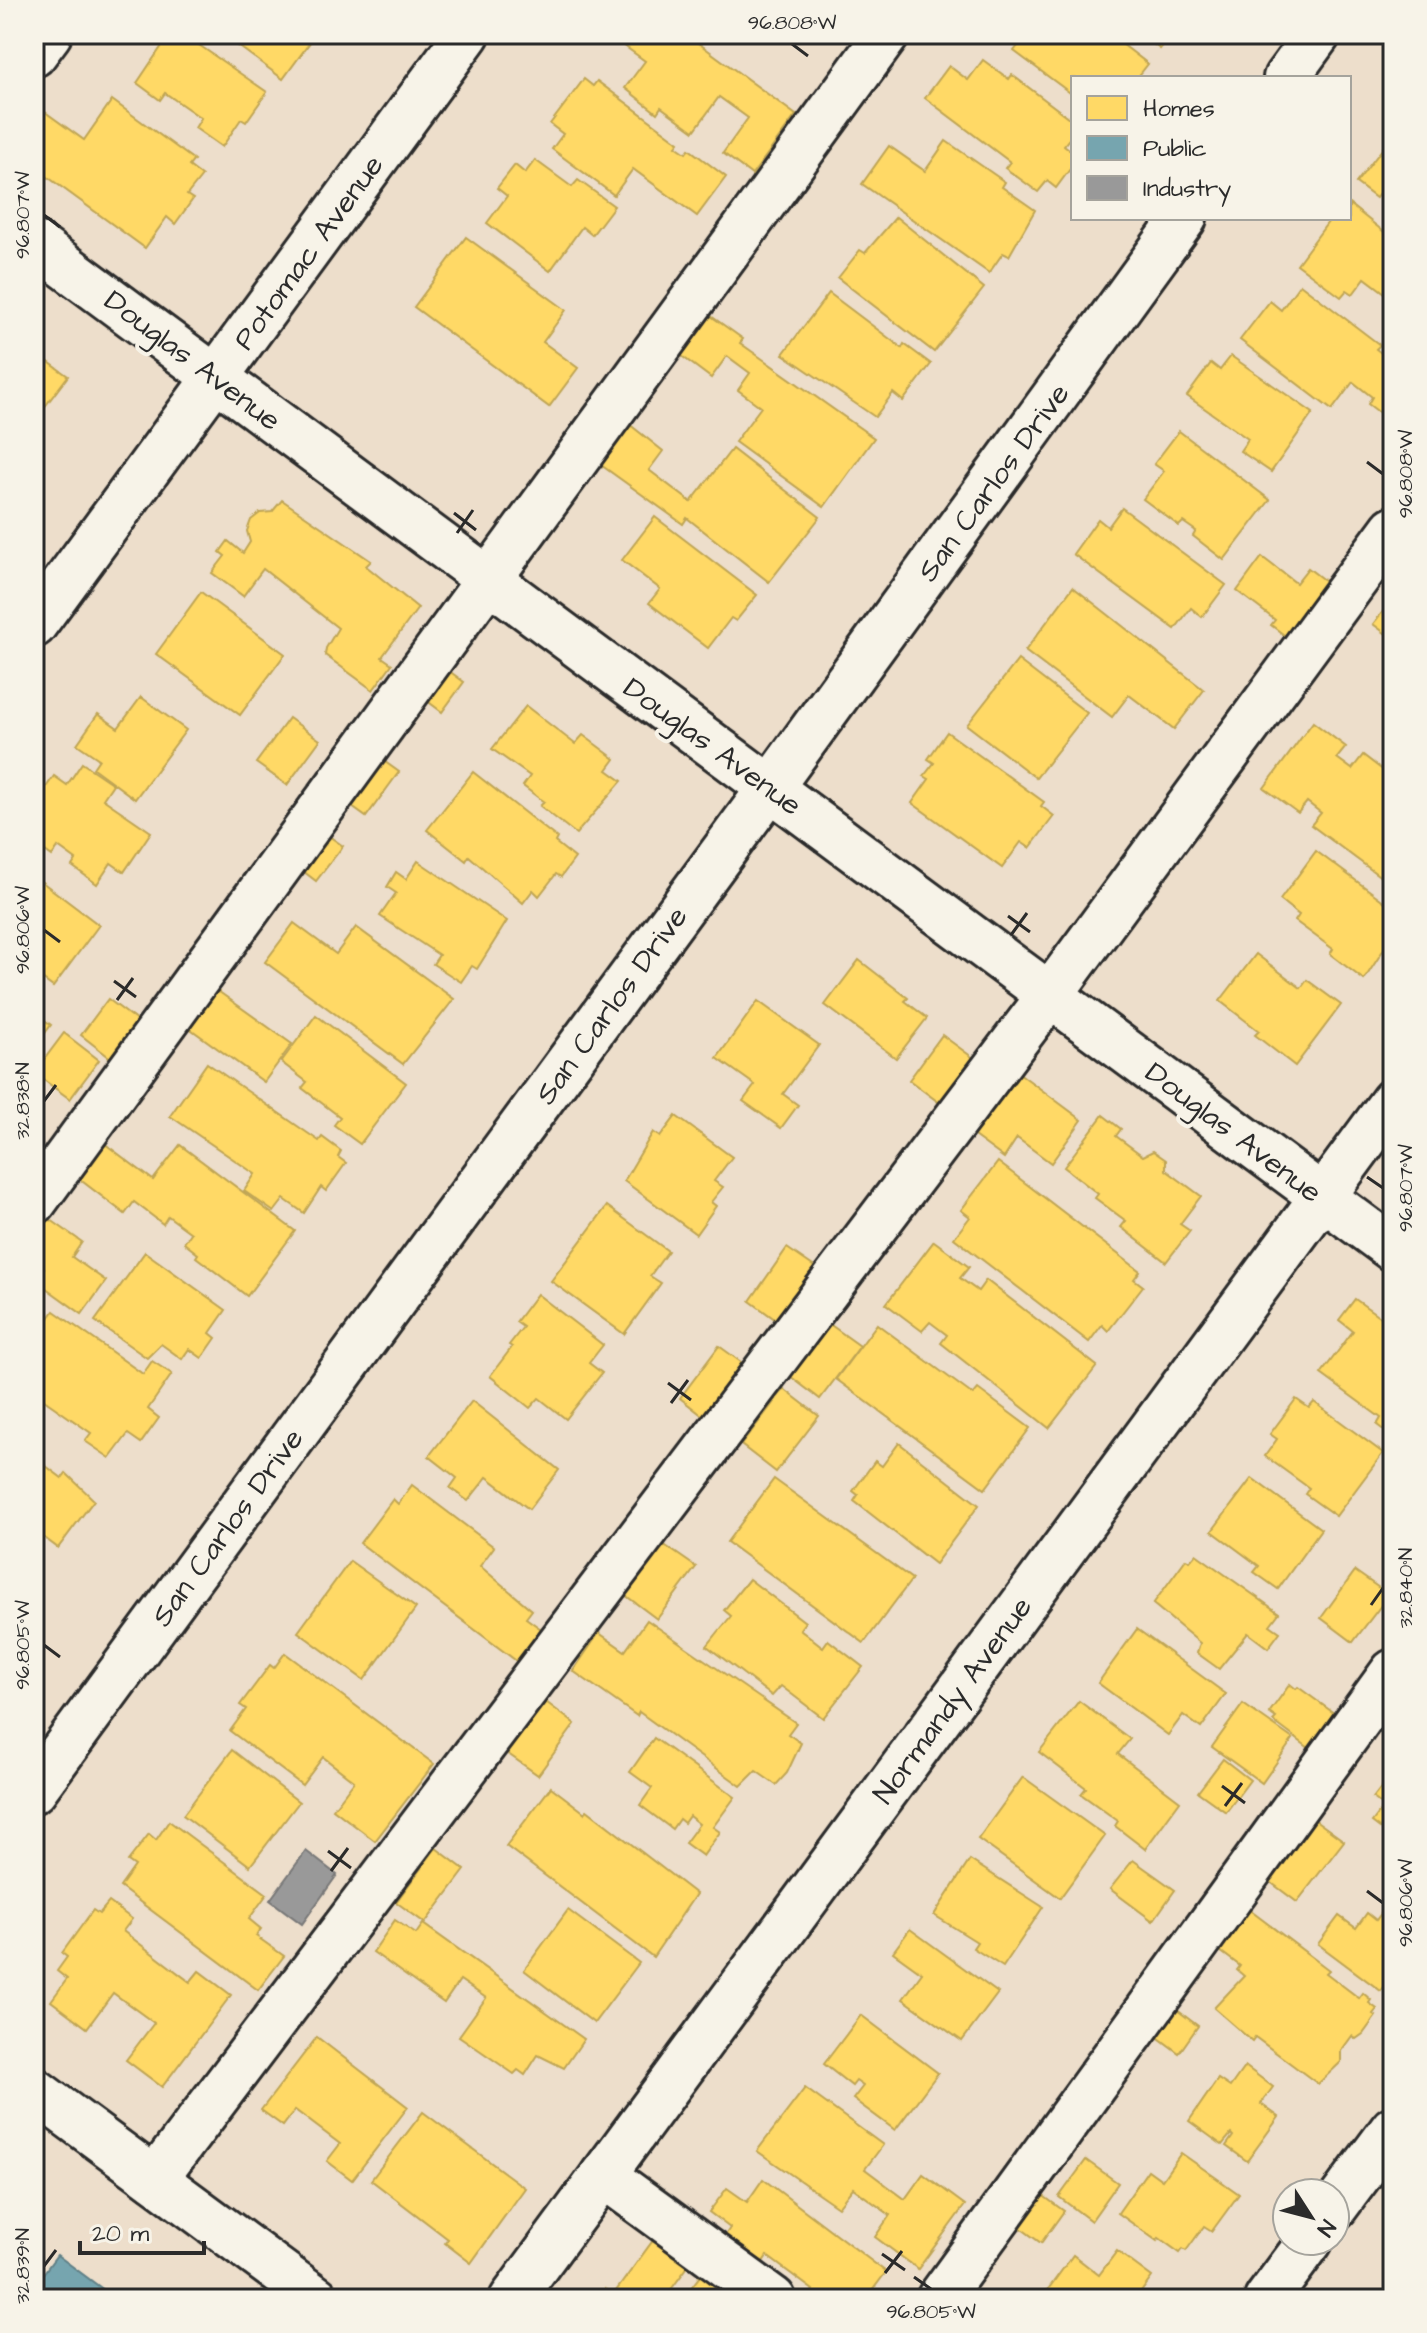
<svg xmlns="http://www.w3.org/2000/svg" width="1427" height="2333" font-family="'Architects Daughter',sans-serif">
<rect width="100%" height="100%" fill="#eddecb"/>
<filter id="ink" filterUnits="userSpaceOnUse"><feTurbulence type="fractalNoise" baseFrequency=".0125" numOctaves="2"/><feDisplacementMap in="SourceGraphic" scale="16" xChannelSelector="R" yChannelSelector="G"/><feConvolveMatrix kernelMatrix="1 2 1 2 8 2 1 2 1" color-interpolation-filters="sRGB"/></filter>
<g filter="url(#ink)">
<g fill="#ffd966" stroke="#bfa554" stroke-width="2">
<polygon points="170,34 183,34 267,92 246,122 241,119 222,147 195,128 201,118 165,93 160,100 137,83"/>
<polygon points="239,34 316,34 283,79 233,42"/>
<polygon points="614,34 686,34 796,115 752,175 723,153 748,118 719,97 694,131 661,107 657,113 625,88 645,61 612,37"/>
<polygon points="1027,34 1109,34 1148,64 1137,78 1073,78 1073,95 1014,51"/>
<polygon points="1140,34 1172,34 1160,49"/>
<polygon points="983,60 1009,79 1012,75 1073,121 1073,134 1064,145 1073,152 1073,165 1056,188 1047,181 1038,192 1005,168 1010,162 925,98 949,66 968,80"/>
<polygon points="584,79 593,86 597,81 679,142 676,146 686,153 689,149 726,177 697,216 633,169 614,195 552,149 563,134 550,124"/>
<polygon points="112,100 194,160 189,166 202,176 187,195 193,199 175,224 167,217 145,248 34,167 34,104 84,140"/>
<polygon points="1393,135 1393,204 1379,194 1376,198 1356,183"/>
<polygon points="946,141 1005,182 1002,187 1035,210 1009,256 1003,253 989,273 862,184 889,146 925,171"/>
<polygon points="535,160 572,187 578,180 614,206 592,235 582,227 550,271 487,223 507,196 497,188 515,165 525,173"/>
<polygon points="1349,204 1393,239 1393,299 1365,278 1353,294 1347,290 1341,297 1297,264 1331,218 1349,218"/>
<polygon points="896,217 984,288 934,352 838,278 860,250 865,253"/>
<polygon points="466,237 566,310 543,342 578,368 549,407 414,307"/>
<polygon points="1300,284 1380,345 1376,349 1393,362 1393,423 1368,404 1372,397 1353,382 1332,410 1240,340 1270,301 1281,310"/>
<polygon points="829,293 902,348 904,344 931,364 903,401 893,393 875,417 783,354"/>
<polygon points="704,311 743,339 740,343 874,438 824,507 735,442 761,407 738,390 750,373 727,356 711,378 675,351"/>
<polygon points="34,345 42,351 39,355 68,376 34,421"/>
<polygon points="1231,356 1313,413 1271,472 1240,451 1248,439 1187,396 1211,363 1220,370"/>
<polygon points="624,420 663,451 649,470 691,502 732,449 820,517 769,582 687,518 683,524 594,460"/>
<polygon points="1179,431 1270,500 1224,560 1193,536 1196,531 1183,522 1179,526 1143,499 1164,471 1154,464"/>
<polygon points="282,500 371,561 366,566 418,608 382,657 392,664 373,690 325,655 326,648 338,628 263,569 243,596 212,573 225,556 220,552 228,541 243,553 250,542 247,531 251,520 260,513 272,512"/>
<polygon points="1122,508 1226,585 1202,617 1191,608 1175,629 1073,554 1098,519 1108,527"/>
<polygon points="655,517 757,595 736,621 731,618 708,648 649,603 660,589 622,560"/>
<polygon points="1262,557 1296,583 1308,568 1338,591 1288,638 1271,625 1275,620 1237,591"/>
<polygon points="1073,587 1204,690 1174,729 1129,695 1112,717 1025,651"/>
<polygon points="201,592 285,654 240,715 156,654"/>
<polygon points="1393,599 1393,639 1373,624"/>
<polygon points="1018,660 1087,713 1036,778 967,725"/>
<polygon points="437,662 464,682 442,712 414,691"/>
<polygon points="141,697 186,730 135,799 93,768 99,759 77,744 98,714 118,728"/>
<polygon points="526,706 575,744 583,735 615,759 607,770 622,781 576,834 540,806 544,802 523,786 530,776 492,749"/>
<polygon points="289,718 320,740 287,785 256,763"/>
<polygon points="1313,722 1346,747 1337,758 1352,769 1363,755 1393,778 1393,886 1311,825 1321,813 1307,802 1298,813 1264,788"/>
<polygon points="947,732 1044,802 1041,806 1054,816 1030,848 1021,842 1002,868 912,803 929,779 924,776 934,763 928,759"/>
<polygon points="367,749 399,772 366,817 334,794"/>
<polygon points="82,763 113,784 103,799 151,832 124,872 111,863 97,884 72,866 76,860 58,847 52,856 34,843 43,826 34,820 34,804 54,776 67,785"/>
<polygon points="473,772 557,838 555,842 575,858 561,877 556,874 539,896 533,890 523,903 469,856 466,861 427,830"/>
<polygon points="312,824 343,846 316,881 286,858"/>
<polygon points="1316,851 1393,908 1393,935 1364,980 1330,954 1333,949 1295,921 1299,915 1280,900"/>
<polygon points="418,861 507,921 477,969 472,966 461,982 433,964 439,955 380,916 396,893 387,887 396,872 406,879"/>
<polygon points="34,876 99,925 53,987 34,973"/>
<polygon points="294,923 336,954 356,927 454,999 403,1064 265,962"/>
<polygon points="1256,954 1301,988 1307,980 1341,1005 1295,1066 1255,1035 1259,1031 1220,1001"/>
<polygon points="859,960 908,998 905,1001 927,1018 896,1058 825,1005"/>
<polygon points="208,984 292,1044 264,1082 181,1022"/>
<polygon points="108,999 141,1024 113,1060 81,1035"/>
<polygon points="758,1001 819,1045 783,1094 798,1105 781,1128 743,1101 755,1085 717,1058"/>
<polygon points="34,1012 51,1025 37,1044 34,1042"/>
<polygon points="316,1015 406,1083 360,1144 334,1125 340,1117 302,1088 307,1082 281,1062"/>
<polygon points="64,1033 99,1060 70,1099 34,1073"/>
<polygon points="942,1035 987,1068 953,1113 909,1080"/>
<polygon points="207,1063 319,1141 322,1137 341,1151 338,1157 346,1163 326,1191 321,1187 304,1213 284,1199 274,1212 244,1191 255,1174 170,1116"/>
<polygon points="1015,1070 1082,1120 1051,1163 1017,1138 1004,1158 970,1133"/>
<polygon points="1103,1115 1121,1129 1116,1136 1143,1156 1153,1151 1166,1160 1166,1170 1201,1196 1180,1224 1190,1231 1166,1262 1121,1227 1126,1221 1095,1198 1098,1194 1064,1167"/>
<polygon points="676,1116 732,1157 714,1181 723,1187 711,1202 716,1206 696,1234 624,1181 653,1132 660,1137"/>
<polygon points="100,1140 153,1180 180,1145 295,1231 247,1296 196,1257 198,1254 184,1243 191,1233 168,1216 163,1224 134,1202 125,1214 74,1175"/>
<polygon points="998,1162 1140,1271 1134,1279 1143,1286 1108,1331 1102,1325 1089,1342 954,1238 970,1217 961,1210"/>
<polygon points="607,1206 668,1251 650,1276 661,1283 624,1334 551,1281"/>
<polygon points="44,1215 82,1242 72,1257 106,1281 82,1314 35,1280 44,1268 34,1261 34,1229"/>
<polygon points="934,1241 969,1267 960,1278 978,1291 986,1280 1097,1366 1049,1428 941,1343 947,1335 930,1322 922,1331 886,1304"/>
<polygon points="787,1248 829,1277 790,1330 750,1301"/>
<polygon points="145,1252 226,1310 210,1333 216,1338 202,1358 189,1349 182,1359 161,1344 147,1358 95,1321"/>
<polygon points="537,1294 603,1345 589,1363 602,1373 566,1419 539,1398 530,1408 490,1376 512,1347 509,1345 523,1327 516,1322"/>
<polygon points="1355,1299 1390,1324 1385,1331 1393,1337 1393,1437 1377,1425 1381,1418 1321,1374 1353,1331 1339,1320"/>
<polygon points="54,1311 143,1374 152,1361 172,1374 148,1409 159,1418 141,1443 128,1434 110,1458 85,1441 91,1433 34,1393 34,1339"/>
<polygon points="821,1318 860,1346 820,1399 782,1370"/>
<polygon points="877,1324 973,1395 978,1389 1030,1428 985,1489 836,1379"/>
<polygon points="719,1346 756,1373 717,1427 680,1398"/>
<polygon points="784,1389 819,1416 776,1472 741,1445"/>
<polygon points="1296,1399 1309,1408 1314,1402 1383,1453 1336,1516 1305,1494 1309,1488 1265,1456 1277,1439 1270,1434"/>
<polygon points="472,1401 559,1470 529,1509 487,1477 468,1501 450,1488 457,1478 429,1456"/>
<polygon points="899,1443 979,1505 935,1564 854,1501 858,1495 853,1491 875,1461 882,1466"/>
<polygon points="34,1457 62,1478 66,1473 94,1500 58,1548 34,1530"/>
<polygon points="1252,1478 1321,1529 1278,1589 1254,1572 1259,1566 1212,1531"/>
<polygon points="774,1479 912,1579 864,1643 727,1542"/>
<polygon points="412,1485 494,1547 480,1566 532,1610 526,1618 559,1642 527,1669 360,1543 393,1499 398,1504"/>
<polygon points="663,1544 696,1567 657,1619 625,1595"/>
<polygon points="1196,1554 1279,1613 1270,1625 1280,1632 1268,1648 1248,1633 1219,1669 1197,1653 1200,1643 1153,1604 1186,1559 1190,1561"/>
<polygon points="350,1561 416,1608 364,1680 298,1632"/>
<polygon points="1355,1571 1389,1595 1353,1642 1321,1618"/>
<polygon points="749,1579 805,1622 800,1629 823,1647 828,1640 863,1667 823,1718 781,1686 772,1696 707,1646 731,1616 724,1610"/>
<polygon points="647,1620 796,1723 788,1734 801,1743 787,1773 776,1785 756,1771 741,1786 639,1712 637,1716 573,1671 599,1633 625,1651"/>
<polygon points="1137,1629 1226,1694 1201,1728 1183,1715 1168,1735 1098,1683"/>
<polygon points="285,1653 434,1764 375,1841 333,1809 354,1781 323,1757 302,1785 230,1731 246,1709 240,1705 270,1665 274,1668"/>
<polygon points="1290,1684 1296,1689 1298,1687 1342,1719 1317,1754 1273,1721 1276,1718 1269,1713"/>
<polygon points="542,1699 575,1724 538,1775 504,1751"/>
<polygon points="1079,1701 1130,1739 1118,1754 1180,1801 1145,1849 1115,1826 1118,1821 1081,1794 1086,1788 1039,1752"/>
<polygon points="1243,1704 1293,1739 1262,1783 1212,1747"/>
<polygon points="654,1738 735,1797 713,1827 720,1832 703,1856 685,1843 699,1824 689,1816 684,1823 679,1819 672,1829 640,1805 652,1788 630,1772"/>
<polygon points="232,1750 299,1802 250,1866 183,1815"/>
<polygon points="1223,1759 1250,1780 1226,1812 1198,1792"/>
<polygon points="1393,1772 1393,1838 1372,1822 1384,1806 1373,1798"/>
<polygon points="1023,1777 1105,1836 1060,1898 978,1839"/>
<polygon points="551,1787 585,1813 587,1810 696,1894 653,1957 506,1846"/>
<polygon points="1307,1814 1344,1841 1297,1902 1261,1875"/>
<polygon points="169,1821 267,1894 249,1919 261,1929 256,1936 284,1956 258,1990 120,1887 135,1866 128,1861 149,1834 156,1840"/>
<polygon points="436,1848 465,1870 425,1923 396,1902"/>
<polygon points="970,1860 1043,1907 1003,1967 973,1948 977,1942 934,1915"/>
<polygon points="1133,1860 1175,1890 1153,1921 1110,1889"/>
<polygon points="1393,1898 1393,1975 1381,1991 1318,1944 1339,1916 1356,1928 1367,1913 1376,1920"/>
<polygon points="109,1902 132,1919 123,1931 190,1982 199,1971 231,1995 162,2087 126,2060 154,2023 113,1993 87,2028 51,2001 67,1979 57,1971 67,1957 62,1953 93,1910 99,1914"/>
<polygon points="1239,1902 1329,1970 1326,1973 1359,1998 1363,1993 1371,2000 1369,2003 1377,2009 1373,2014 1376,2016 1363,2034 1356,2039 1352,2036 1341,2051 1341,2062 1318,2084 1255,2037 1252,2041 1214,2008 1244,1976 1237,1970 1240,1966 1208,1942"/>
<polygon points="568,1910 639,1963 594,2023 524,1970"/>
<polygon points="395,1920 416,1934 423,1924 584,2039 564,2068 538,2055 525,2075 518,2070 514,2074 459,2036 486,1998 460,1980 444,2003 373,1952"/>
<polygon points="910,1929 998,1993 962,2041 903,1999 922,1973 893,1952"/>
<polygon points="1164,2000 1198,2026 1179,2053 1144,2027"/>
<polygon points="861,2015 938,2073 895,2130 853,2099 863,2086 856,2081 852,2086 824,2064"/>
<polygon points="317,2037 408,2107 352,2180 327,2161 340,2144 295,2110 283,2126 261,2110"/>
<polygon points="1245,2066 1273,2087 1261,2104 1279,2117 1247,2161 1226,2146 1233,2136 1231,2134 1222,2145 1189,2121 1218,2079 1230,2087"/>
<polygon points="805,2088 883,2145 865,2169 905,2199 923,2174 965,2205 918,2269 875,2237 890,2215 853,2188 838,2207 757,2151"/>
<polygon points="423,2112 525,2188 471,2263 445,2243 448,2239 371,2180"/>
<polygon points="1181,2153 1239,2194 1212,2231 1204,2226 1186,2251 1183,2249 1180,2253 1159,2238 1157,2241 1118,2213 1148,2170 1162,2180"/>
<polygon points="1086,2160 1118,2183 1091,2221 1059,2197"/>
<polygon points="763,2179 886,2272 866,2299 807,2299 813,2290 767,2256 758,2269 721,2241 730,2228 709,2212 727,2188 747,2202"/>
<polygon points="1031,2187 1064,2211 1041,2243 1007,2218"/>
<polygon points="657,2235 692,2261 664,2299 597,2299 605,2289 613,2295"/>
<polygon points="1117,2251 1152,2277 1136,2299 1049,2299 1044,2295 1073,2255 1099,2275"/>
<polygon points="704,2271 739,2299 682,2299"/>
</g>
<polygon fill="#76a5af" stroke="#608087" stroke-width="2" points="57,2255 116,2299 34,2299 34,2286"/>
<polygon fill="#999" stroke="#787878" stroke-width="2" points="306,1851 337,1875 302,1924 270,1900"/>
<g fill="none" stroke-linecap="round" stroke-linejoin="round">
<defs>
<g id="minor">
<polyline points="34,54 49,34"/>
<polyline points="1286,78 1318,34"/>
<polyline points="34,243 1393,1249"/>
<polyline points="34,625 467,34"/>
<polyline points="34,1202 887,34"/>
<polyline points="34,1790 770,788 1184,218"/>
<polyline points="603,2175 773,2299"/>
<polyline points="155,2179 1050,995 1393,529"/>
<polyline points="1335,2207 1393,2129"/>
<polyline points="512,2299 1393,1101"/>
<polyline points="939,2299 1393,1672"/>
<polyline points="1267,2299 1310,2241"/>
</g>
<polyline id="major" points="34,2090 317,2299"/>
</defs>
<use href="#minor" stroke="#2b2b2b" stroke-width="50"/>
<use href="#major" stroke="#2b2b2b" stroke-width="50"/>
<use href="#minor" stroke="#f7f3e8" stroke-width="44"/>
<use href="#major" stroke="#f7f3e8" stroke-width="44"/>
</g>
</g>
<path fill="none" stroke="#2b2b2b" stroke-width="3" d="M 792,44 L 808,56M 44,215 L 60,227M 1367,462 L 1383,474M 454,513 L 476,530M 457,533 L 473,510M 1008,916 L 1030,932M 44,930 L 60,942M 1011,935 L 1027,913M 114,981 L 136,997M 117,1000 L 133,978M 44,1101 L 56,1085M 1367,1177 L 1383,1188M 668,1383 L 691,1400M 671,1403 L 688,1380M 1371,1605 L 1383,1588M 44,1645 L 60,1657M 1222,1786 L 1245,1803M 1225,1806 L 1242,1783M 328,1851 L 351,1868M 331,1871 L 348,1848M 1367,1891 L 1383,1903M 882,2254 L 905,2270M 44,2266 L 56,2250M 885,2273 L 902,2251M 914,2277 L 931,2289"/>
<g text-anchor="middle" stroke-width="8" stroke-linejoin="round" paint-order="stroke">
<g font-size="30" fill="#2b2b2b" stroke="#f7f3e8">
<text transform="translate(308 252) rotate(-54)" y="10">Potomac Avenue</text>
<text transform="translate(193 360) rotate(37)" y="10">Douglas Avenue</text>
<text transform="translate(993 482) rotate(-54)" y="10">San Carlos Drive</text>
<text transform="translate(713 746) rotate(36)" y="10">Douglas Avenue</text>
<text transform="translate(611 1005) rotate(-54)" y="10">San Carlos Drive</text>
<text transform="translate(1234 1132) rotate(37)" y="10">Douglas Avenue</text>
<text transform="translate(227 1527) rotate(-54)" y="10">San Carlos Drive</text>
<text transform="translate(952 1700) rotate(-54)" y="10">Normandy Avenue</text>
</g>
</g>
<rect width="1427" height="2333" fill="none" stroke="#f7f3e8" stroke-width="88"/>
<rect x="1071" y="76" width="280" height="144" fill="#f7f3e8" stroke="#a5a39c" stroke-width="2"/>
<rect x="1087" y="96" width="40" height="24" fill="#ffd966" stroke="#a5a39c" stroke-width="2"/>
<text x="1143" y="116" font-size="24" fill="#2b2b2b">Homes</text>
<rect x="1087" y="136" width="40" height="24" fill="#76a5af" stroke="#a5a39c" stroke-width="2"/>
<text x="1143" y="156" font-size="24" fill="#2b2b2b">Public</text>
<rect x="1087" y="176" width="40" height="24" fill="#999999" stroke="#a5a39c" stroke-width="2"/>
<text x="1143" y="196" font-size="24" fill="#2b2b2b">Industry</text>
<g transform="translate(1311 2217) rotate(126)"><circle r="38" fill="#f7f3e8" stroke="#a5a39c" stroke-width="2"/>
<path d="M0-6L14 30L0 20L-14 30Z" fill="#2b2b2b"/>
<text y="-12" font-size="22" font-weight="bold" text-anchor="middle" fill="#2b2b2b">N</text>
</g>
<path d="M80 2241v12h124v-12" fill="none" stroke="#2b2b2b" stroke-width="4"/>
<text x="92" y="2241" font-size="24" fill="#2b2b2b" stroke="#f7f3e8" stroke-width="6" paint-order="stroke">20 m</text>
<rect x="44" y="44" width="1339" height="2245" fill="none" stroke="#2b2b2b" stroke-width="3"/>
<g font-size="20" text-anchor="middle" fill="#2b2b2b">
<text x="792" y="29">96.808°W</text>
<text transform="translate(22 215) rotate(-90)" y="7">96.807°W</text>
<text transform="translate(1405 474) rotate(-90)" y="7">96.808°W</text>
<text transform="translate(22 930) rotate(-90)" y="7">96.806°W</text>
<text transform="translate(22 1101) rotate(-90)" y="7">32.838°N</text>
<text transform="translate(1405 1188) rotate(-90)" y="7">96.807°W</text>
<text transform="translate(1405 1588) rotate(-90)" y="7">32.840°N</text>
<text transform="translate(22 1645) rotate(-90)" y="7">96.805°W</text>
<text transform="translate(1405 1903) rotate(-90)" y="7">96.806°W</text>
<text transform="translate(22 2266) rotate(-90)" y="7">32.839°N</text>
<text x="931" y="2318">96.805°W</text>
</g>
</svg>
